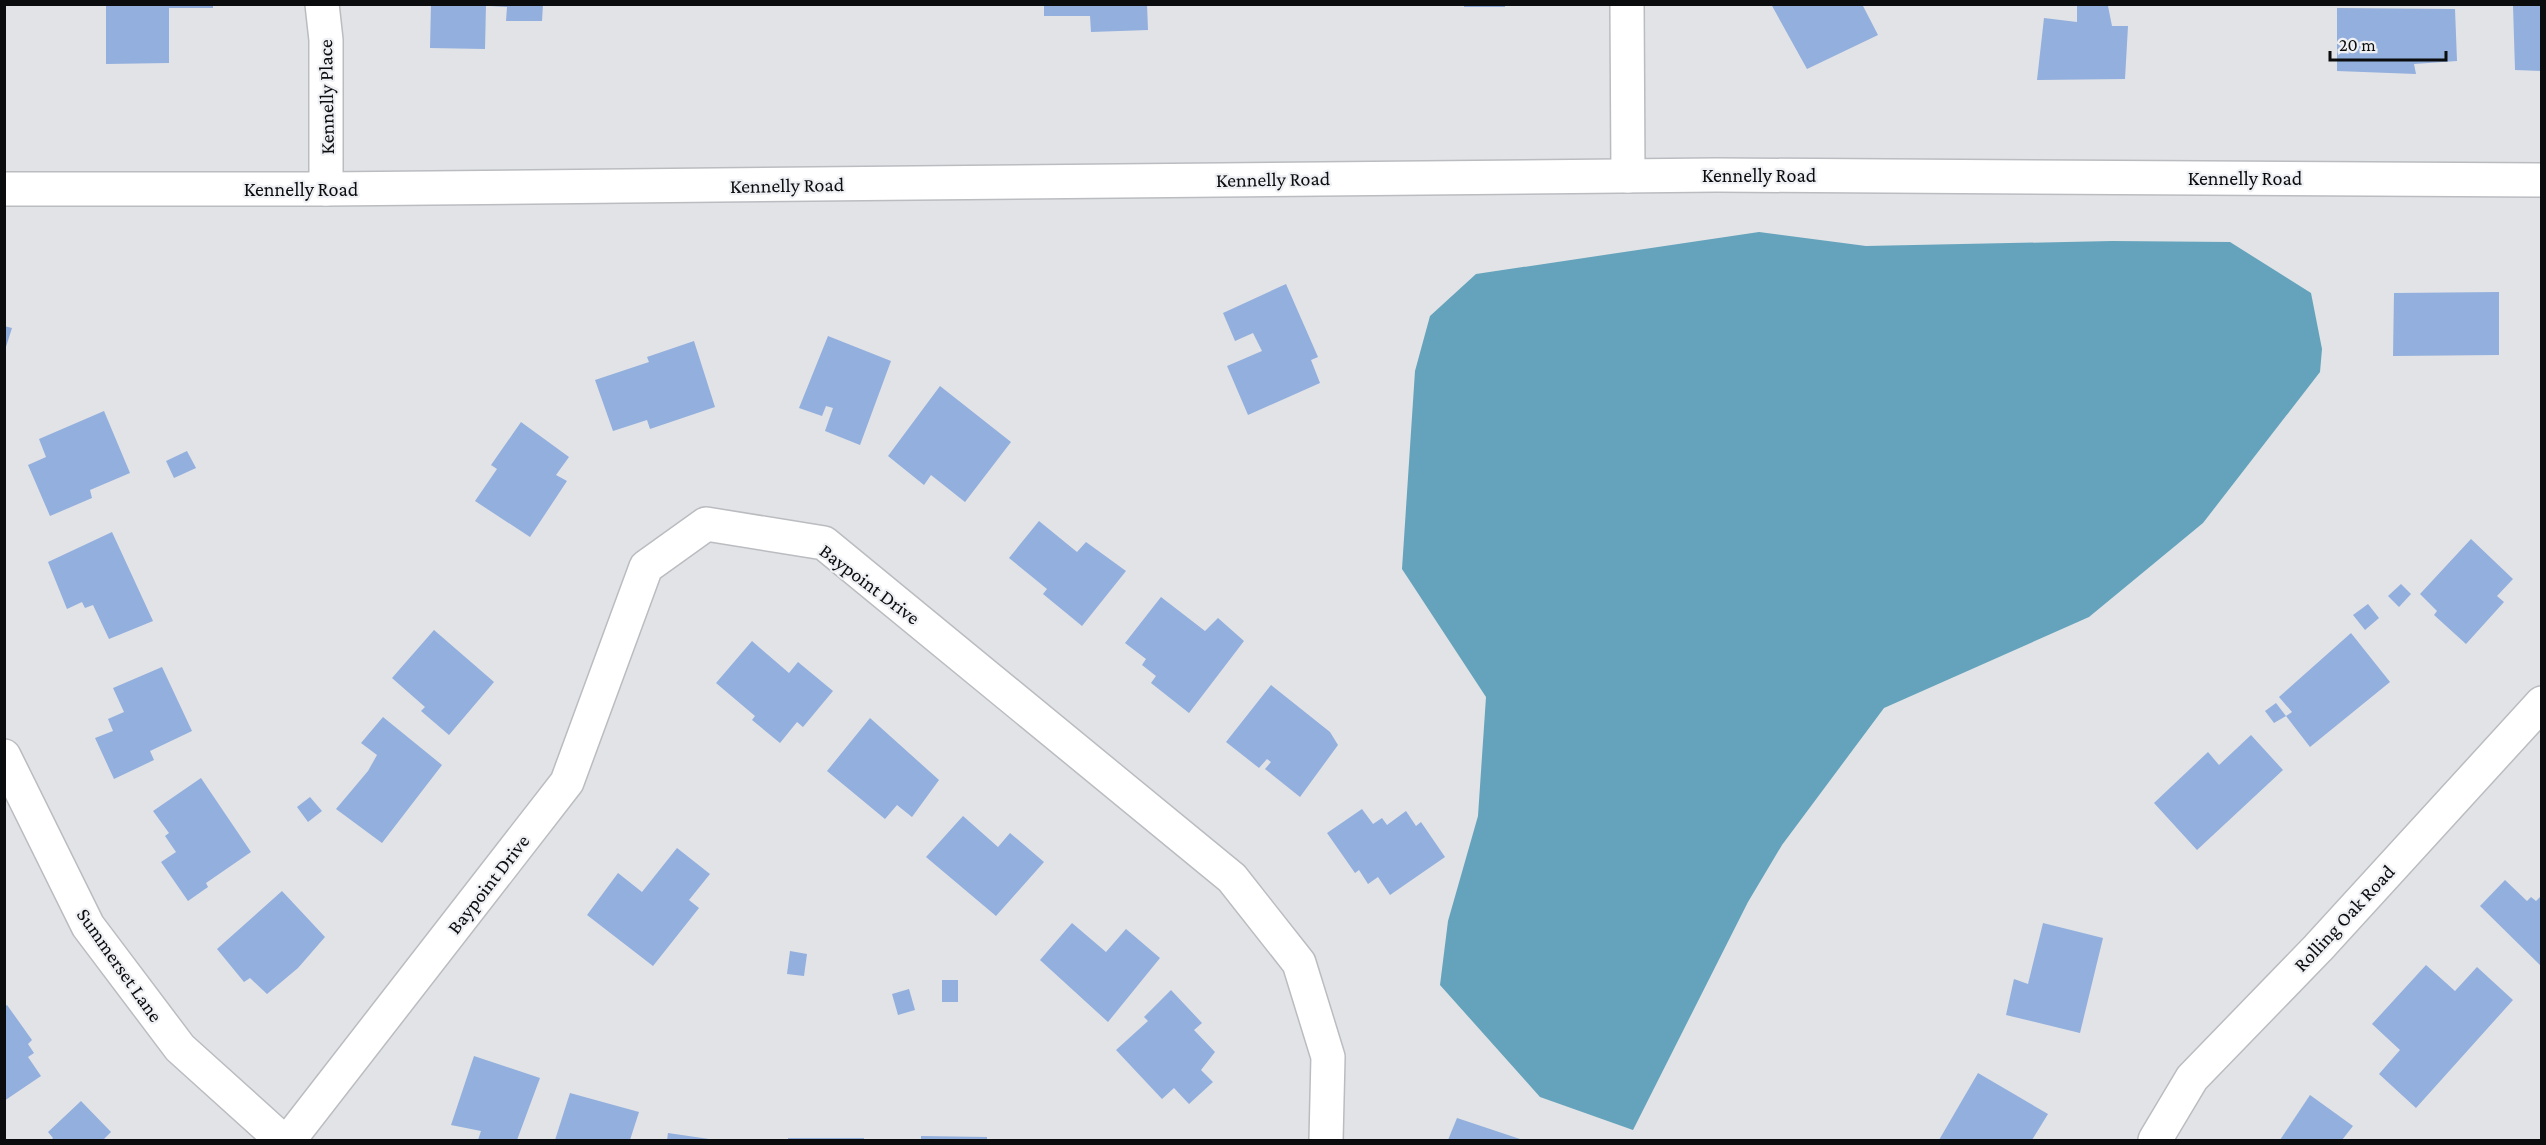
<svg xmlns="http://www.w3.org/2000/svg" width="2546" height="1145" font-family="'Crimson Pro',serif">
<rect width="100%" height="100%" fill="#e1e3e7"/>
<polygon fill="#64a3bb" points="1759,232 1866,246 2112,241 2230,242 2311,293 2322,349 2320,372 2203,523 2089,617 1884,708 1782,845 1748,902 1633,1130 1540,1097 1440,985 1448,921 1478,816 1486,697 1402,569 1415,371 1430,316 1476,274"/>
<g fill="#93afdd">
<polygon points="106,4 213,4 213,8 169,8 169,63 106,64"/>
<polygon points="431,4 486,4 485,49 430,48"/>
<polygon points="490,4 543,4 542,21 506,21 507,7 490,6"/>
<polygon points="1044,4 1147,4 1148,30 1091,32 1090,16 1044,16"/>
<rect x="1464" y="4" width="41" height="3"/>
<polygon points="1771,4 1832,4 1833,6 1862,4 1878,35 1807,69"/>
<polygon points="2077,5 2108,6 2112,26 2128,26 2125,79 2037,80 2044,18 2077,22"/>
<polygon points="2513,5 2542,6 2542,71 2515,70"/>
<polygon points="2337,8 2455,9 2457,61 2414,64 2416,74 2337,71"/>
<polygon points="1286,284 1318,357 1311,360 1320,383 1248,415 1227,366 1262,351 1253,333 1235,341 1223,313"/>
<polygon points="2499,292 2499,355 2393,356 2394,293"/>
<polygon points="4,326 12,328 5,350 4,350"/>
<polygon points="828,336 891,361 860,445 825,431 833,408 826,406 822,416 799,408"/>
<polygon points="694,341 715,407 650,429 647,420 613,431 595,380 649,362 647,357"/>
<polygon points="940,386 1011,442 965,502 931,475 924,485 888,456"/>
<polygon points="104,411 130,473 90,490 92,498 50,516 28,465 46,457 39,439"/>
<polygon points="521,422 569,457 556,475 567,481 530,537 475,501 497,469 491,465"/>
<polygon points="187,451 196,468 174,478 166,461"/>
<polygon points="1039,521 1077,552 1086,542 1126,571 1082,626 1043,594 1047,589 1009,558"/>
<polygon points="112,532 153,621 109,639 93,605 85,608 82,602 67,609 48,562"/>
<polygon points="2471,539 2513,579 2497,596 2504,602 2466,644 2434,615 2437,611 2420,594"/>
<polygon points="2401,584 2411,594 2399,607 2388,596"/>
<polygon points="1161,597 1205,631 1218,618 1244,641 1189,713 1151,683 1156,676 1142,665 1146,659 1125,643"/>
<polygon points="2368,604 2379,618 2365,630 2353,615"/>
<polygon points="434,630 494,682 449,735 421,711 425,707 392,678"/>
<polygon points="2351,633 2390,682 2310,747 2286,716 2292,712 2279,697"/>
<polygon points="752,641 789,673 798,662 833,691 803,727 797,722 780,743 752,720 755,716 716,683"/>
<polygon points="162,667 192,731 150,751 154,760 114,779 95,738 113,731 108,719 124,712 113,688"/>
<polygon points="1271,685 1330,732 1338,745 1300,797 1265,769 1271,762 1267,759 1259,768 1226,742"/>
<polygon points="2276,703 2286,716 2274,723 2265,711"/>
<polygon points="383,717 442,765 382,843 336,809 368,771 377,755 361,743"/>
<polygon points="870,718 939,780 912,817 897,805 885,819 827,771"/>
<polygon points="2251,735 2283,770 2197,850 2154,803 2208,752 2219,765"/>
<polygon points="201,778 251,852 206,883 208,887 188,901 161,862 176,852 165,836 169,833 153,811"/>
<polygon points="310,797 322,811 308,822 297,807"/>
<polygon points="1362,809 1373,824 1382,818 1387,825 1406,811 1416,826 1421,822 1445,857 1390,895 1378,877 1368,884 1359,870 1355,873 1327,833"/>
<polygon points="963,816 998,847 1010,833 1044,862 996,916 926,857"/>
<polygon points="677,848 710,874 689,900 699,908 653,966 587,915 618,873 642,892"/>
<polygon points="2505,880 2527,901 2531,897 2536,901 2542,895 2540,965 2480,906"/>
<polygon points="282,891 325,937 298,968 267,994 250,978 244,982 217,949"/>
<polygon points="1072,923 1106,952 1126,929 1160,958 1108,1022 1040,960"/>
<polygon points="2043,923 2103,938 2080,1033 2006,1015 2014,979 2028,984"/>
<polygon points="790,951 807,954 804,976 787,974"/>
<polygon points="2426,965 2455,991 2477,967 2513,1000 2416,1108 2379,1074 2400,1050 2372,1024"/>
<rect x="942" y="980" width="16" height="22"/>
<polygon points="909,989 915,1010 898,1015 892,994"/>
<polygon points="1171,990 1202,1023 1194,1030 1215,1052 1201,1070 1213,1082 1189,1104 1174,1088 1162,1099 1116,1050 1148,1021 1144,1017"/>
<polygon points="7,1005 32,1040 28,1044 34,1053 28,1057 41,1076 4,1101 4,1007"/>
<polygon points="474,1056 540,1078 517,1140 478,1140 481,1131 451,1125"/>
<polygon points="1978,1073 2048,1114 2032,1140 1939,1140"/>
<polygon points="570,1093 639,1112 630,1140 555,1140"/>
<polygon points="2310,1095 2353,1126 2342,1140 2280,1140"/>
<polygon points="81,1101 111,1132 103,1140 51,1140 53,1138 48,1132"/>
<polygon points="1457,1118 1523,1140 1448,1140"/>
<polygon points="668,1133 709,1139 709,1140 667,1140"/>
<polygon points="921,1136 987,1137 987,1140 921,1140"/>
<rect x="788" y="1138" width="76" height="2"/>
</g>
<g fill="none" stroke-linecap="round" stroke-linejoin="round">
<defs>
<g id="minor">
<polyline points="322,4 326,40 326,189"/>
<polyline points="1627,4 1628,176"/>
<polyline points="4,189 326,189 1717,175 2542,180"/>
<polyline points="4,756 88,926 180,1048 282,1140"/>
<polyline points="289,1140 567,782 646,567 706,524 824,543 1232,878 1299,963 1328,1057 1326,1140"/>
<polyline points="2155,1140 2192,1078 2318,948 2542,703"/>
</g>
</defs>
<use href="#minor" stroke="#babcc0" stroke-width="36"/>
<use href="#minor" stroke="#fff" stroke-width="33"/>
</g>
<g text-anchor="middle" stroke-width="4.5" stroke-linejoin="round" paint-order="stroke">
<g font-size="20" fill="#0b0c0d" stroke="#eef0f4">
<text transform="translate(326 97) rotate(-91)" y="7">Kennelly Place</text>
<text x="1759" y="182">Kennelly Road</text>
<text x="2245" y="185">Kennelly Road</text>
<text transform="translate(1273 179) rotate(-1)" y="7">Kennelly Road</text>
<text transform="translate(787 185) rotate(-1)" y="7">Kennelly Road</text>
<text x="301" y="196">Kennelly Road</text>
<text transform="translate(870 584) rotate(37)" y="7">Baypoint Drive</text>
<text transform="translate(488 884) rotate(-52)" y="7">Baypoint Drive</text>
<text transform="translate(2344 918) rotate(-47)" y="7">Rolling Oak Road</text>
<text transform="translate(120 965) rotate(55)" y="7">Summerset Lane</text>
</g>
</g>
<rect width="2546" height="1145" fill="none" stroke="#0b0c0d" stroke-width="12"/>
<path d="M2330 51v9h116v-9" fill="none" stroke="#0b0c0d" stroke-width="3"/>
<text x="2339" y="51" font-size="18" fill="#0b0c0d" stroke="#eef0f4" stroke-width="4.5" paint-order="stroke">20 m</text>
</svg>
